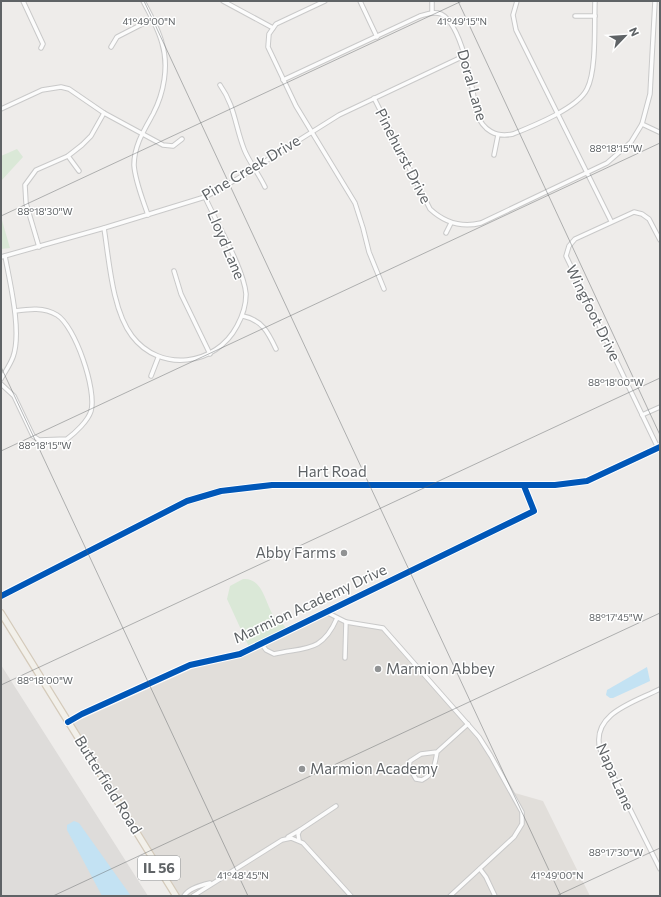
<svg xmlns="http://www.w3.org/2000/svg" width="661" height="897" font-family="Commissioner,sans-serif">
<rect width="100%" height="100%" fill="#eeecea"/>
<polygon fill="#dedcda" points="1,665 148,896 1,896"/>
<polygon fill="#e1deda" points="331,611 346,620 384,626 488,746 515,793 543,801 590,896 179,896 73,723 192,669 257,647"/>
<g fill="#dae8d7">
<polygon points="17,149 23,157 1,181 1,156"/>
<polygon points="1,217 10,248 1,249"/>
<path d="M 243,579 C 262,577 265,602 273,615 C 277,622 282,620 286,629 L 249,647 L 227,599 L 230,586 Z"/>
</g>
<g fill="#c3e2f3">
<polygon points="647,667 650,681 613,698 610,698 606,695 607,690"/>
<polygon points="74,821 79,823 131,896 102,896 67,830 67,825"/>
</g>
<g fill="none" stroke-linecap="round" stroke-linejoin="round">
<defs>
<g id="street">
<polyline points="23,1 43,44 41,48"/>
<path d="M 143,1 C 150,14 158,28 162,43 C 169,66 164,93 153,114 C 144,130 134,146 134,165 C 135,181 143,200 148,215"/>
<polyline points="223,1 273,28"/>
<polyline points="325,1 276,24 269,34 268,47 296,106 355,203 363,228 369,252 384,289"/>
<polyline points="360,1 377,37"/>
<polyline points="432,1 432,13"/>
<polyline points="517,1 513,15 516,30 611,221"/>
<polyline points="575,16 595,16"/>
<polyline points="111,47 117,37 152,19"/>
<path d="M 283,80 L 420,16 C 427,14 434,11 441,14 C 463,25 473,92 477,114 C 483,130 496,138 513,134 C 533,126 578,108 587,89 C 597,70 594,23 595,1"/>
<path d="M 220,85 C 235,106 235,126 244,149 C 249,162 259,174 265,187"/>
<path d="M 374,98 L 430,209 C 444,222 461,228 481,223 L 607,163 L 631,142 L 642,124 L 650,94 L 655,1"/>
<polyline points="1,109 42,90 61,87 69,89 104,113 163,145 173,146 182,139"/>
<polyline points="642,124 659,132"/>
<polyline points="494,155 498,135"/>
<polyline points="68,156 79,171"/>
<path d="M 104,228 C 109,259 112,310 132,336 C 160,373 216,366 237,326 C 242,317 246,305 246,294 C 244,269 216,222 205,197"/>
<polyline points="446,233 451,223"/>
<polyline points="39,247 26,203 25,185 36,170 68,156 82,145 91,136 104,113"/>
<polyline points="1,257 104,228 205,197 237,179 339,115 466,55"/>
<polyline points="174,271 181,294 210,354"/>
<path d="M 243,316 C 262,320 268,332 276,349"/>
<polyline points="151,376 158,358"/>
<path d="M 1,379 C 5,372 10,365 13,357 C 22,332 10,283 5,256"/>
<path d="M 1,384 L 14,396 L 33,436 L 39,440 L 67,439 C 75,433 88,421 91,411 C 97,390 75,326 57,315 C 44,307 29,309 15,311"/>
<polyline points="642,415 660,407"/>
<polyline points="658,448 566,256 569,246 575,239 634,212 642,214 649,219 660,240"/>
<polyline points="326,612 346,622 383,628 479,737 491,756 522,812 522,824 514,837 450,896"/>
<path d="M 261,643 L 266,650 L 274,654 C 305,647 322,653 337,618"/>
<polyline points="345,658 346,622"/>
<path d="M 660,689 C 635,702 591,713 600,749 L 660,869"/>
<polyline points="68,722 82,714 190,665 240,654 534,511 524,486"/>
<path d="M 437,752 C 435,764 434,774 422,780 L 416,779 L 409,767 L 410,761 L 421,754 L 437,752 L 468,724"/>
<polyline points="288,837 300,830"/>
<polyline points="299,840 298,834 300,830 336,806"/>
<polyline points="480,869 486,877 495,896"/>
<path d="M 184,896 C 189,888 201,885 210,883"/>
<polyline points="193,896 282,840 291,838 303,843 351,896"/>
</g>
<polyline id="secondary" points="1,596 187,501 221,491 272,485 555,485 587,481 660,447"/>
<polyline id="primary" points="1,613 176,896"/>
</defs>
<use href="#street" stroke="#c9c9c9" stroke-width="5.5"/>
<use href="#secondary" stroke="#c8c9c9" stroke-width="7"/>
<use href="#primary" stroke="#d4caba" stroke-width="8"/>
<use href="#street" stroke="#fcfcfc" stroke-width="3.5"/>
<use href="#secondary" stroke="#fcfcfc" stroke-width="5"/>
<use href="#primary" stroke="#f2f0ea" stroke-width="5.5"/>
<defs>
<g id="cycleway">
<polyline points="1,596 187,501 221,491 272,485 555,485 587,481 660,447"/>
<polyline points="68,722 82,714 190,665 240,654 534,511 524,486"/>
</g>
</defs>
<use href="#cycleway" stroke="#fff" stroke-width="8"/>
<use href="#cycleway" stroke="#0057b8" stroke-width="6"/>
</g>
<path fill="none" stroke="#5f6366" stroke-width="1" stroke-opacity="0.45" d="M 144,1 L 561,896M 458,1 L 660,435M 1,216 L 462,1M 1,367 L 248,896M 1,451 L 660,143M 1,685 L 660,378M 53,896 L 660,613M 556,896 L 660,848"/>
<g fill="#919394" stroke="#fff" stroke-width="1.5">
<circle cx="344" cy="553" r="4"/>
<circle cx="378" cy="669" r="4"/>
<circle cx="302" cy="769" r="4"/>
</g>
<g text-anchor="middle" stroke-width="3" stroke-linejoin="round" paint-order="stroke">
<rect fill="#fff" stroke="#8f9294" stroke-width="1" x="138" y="856" width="42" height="24" rx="3"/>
<g font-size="14" font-weight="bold" fill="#5f6366">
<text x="159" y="873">IL 56</text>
</g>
<g font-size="15" fill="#5f6366" stroke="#fff">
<text transform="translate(472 85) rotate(74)" y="5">Doral Lane</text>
<text transform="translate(403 156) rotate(63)" y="5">Pinehurst Drive</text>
<text transform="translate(251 168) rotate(-31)" y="5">Pine Creek Drive</text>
<text transform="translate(226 245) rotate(67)" y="5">Lloyd Lane</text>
<text transform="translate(593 313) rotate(64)" y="5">Wingfoot Drive</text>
<text x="332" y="477">Hart Road</text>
<text transform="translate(310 604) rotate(-25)" y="5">Marmion Academy Drive</text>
<text transform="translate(615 777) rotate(66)" y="5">Napa Lane</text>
<text transform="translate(108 785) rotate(58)" y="5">Butterfield Road</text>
</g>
<g font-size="15" fill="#5f6366" stroke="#fff" text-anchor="start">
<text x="336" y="558" text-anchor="end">Abby Farms</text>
<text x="386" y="674">Marmion Abbey</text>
<text x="310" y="774">Marmion Academy</text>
</g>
</g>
<g font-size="10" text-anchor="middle" fill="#5f6366" stroke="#fff" stroke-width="3" stroke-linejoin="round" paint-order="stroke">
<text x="149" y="25">41°49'00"N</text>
<text x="462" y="25">41°49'15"N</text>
<text x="616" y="152">88°18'15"W</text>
<text x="45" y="215">88°18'30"W</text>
<text x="616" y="386">88°18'00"W</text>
<text x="45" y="449">88°18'15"W</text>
<text x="616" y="621">88°17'45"W</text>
<text x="45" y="684">88°18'00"W</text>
<text x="616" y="856">88°17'30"W</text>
<text x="243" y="879">41°48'45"N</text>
<text x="557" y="879">41°49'00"N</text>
</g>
<rect width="661" height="897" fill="none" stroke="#5f6366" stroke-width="4"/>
<g transform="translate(625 36) rotate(65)" stroke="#ffffff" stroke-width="3" paint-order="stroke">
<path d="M0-3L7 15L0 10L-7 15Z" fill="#5f6366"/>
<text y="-6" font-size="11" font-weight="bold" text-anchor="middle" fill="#5f6366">N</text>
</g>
</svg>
